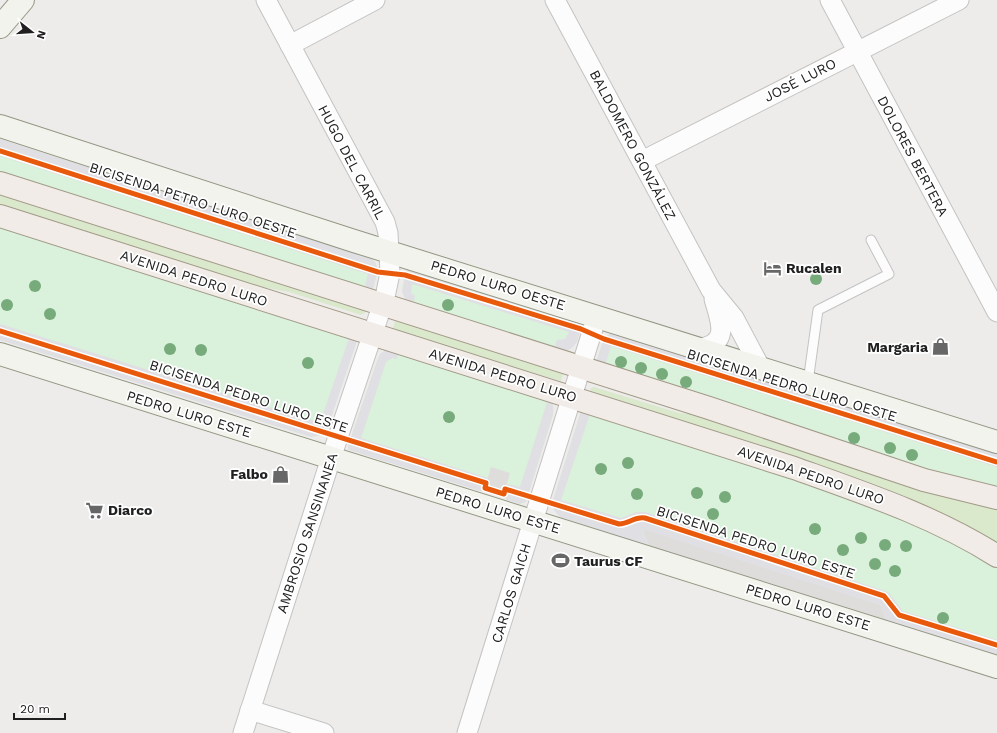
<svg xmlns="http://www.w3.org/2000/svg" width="997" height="733" font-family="'Work Sans',sans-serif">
<rect width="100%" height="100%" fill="#eeecea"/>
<g fill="#dae8cc">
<polygon points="0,191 367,311 366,312 361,315 289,292 252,285 0,207"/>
<polygon points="396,318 564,372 561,381 392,331"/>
<polygon points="594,387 679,413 701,415 997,506 997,545 590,392 591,388"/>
</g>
<g fill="#daf1db">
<path d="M 0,139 L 369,257 C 382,265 377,277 373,289 L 371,291 L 0,174 Z"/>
<polygon points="0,226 353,337 357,341 326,431 319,436 311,437 0,340"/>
<path d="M 407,269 L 583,324 C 579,336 577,348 564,351 L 413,305 C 397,294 402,286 407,269 Z"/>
<polygon points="607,335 997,452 997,489 968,483 600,365 597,359 603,341"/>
<polygon points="388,350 550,400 554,408 553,415 526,502 520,504 504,498 503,495 510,473 491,468 485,488 480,491 349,450 348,446 377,361 380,354"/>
<path d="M 581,411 C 663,436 744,460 824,489 C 884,510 944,532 997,568 L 997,657 L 560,517 L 554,510 L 553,500 Z"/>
</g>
<g fill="#dedddc">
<polygon points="491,467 510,473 504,494 485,488"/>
<polygon points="642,528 880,605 887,622 649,546"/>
</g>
<g fill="#e0dfe3">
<polygon points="0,139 369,257 375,262 378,269 373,289 371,291 364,290 368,274 0,156"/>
<polygon points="407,268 583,321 577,342 572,348 567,351 554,349 557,340 565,339 569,332 412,284 411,293 415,296 413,305 405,299 402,291"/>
<polygon points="0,324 320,423 350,335 356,338 357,341 328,427 322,435 311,437 0,340"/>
<polygon points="611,332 997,452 997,467 611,346 605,366 597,362 597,359 603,341"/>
<polygon points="386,350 399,351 397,359 392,358 386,362 361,438 488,478 483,491 480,491 349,450 348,446 377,361 380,354"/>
<polygon points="548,399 553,405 553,415 526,502 520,504 507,500 503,495 507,484 520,487"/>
<polygon points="581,411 591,411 561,500 621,518 637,512 645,512 888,592 903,611 997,640 997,657 887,622 880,605 642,529 649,546 560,517 554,510 553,500"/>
</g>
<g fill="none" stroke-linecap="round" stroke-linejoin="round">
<defs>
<polyline id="lane" points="808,382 818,310 889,274 871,240"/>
<g id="street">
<polyline points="555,0 711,290 734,318 760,367"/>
<polyline points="830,0 997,312"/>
<polyline points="290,45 375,0"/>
<polyline points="642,161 959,0"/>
<path d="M 700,348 C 731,344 720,320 714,299"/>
<polyline points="250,710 324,733"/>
<polyline points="243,733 331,458 385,297 390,273 388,233 385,222 266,0"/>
<polyline points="467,733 597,316"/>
</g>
<g id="secondary">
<polyline points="0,27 23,0"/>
<polyline points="0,126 354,241 997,442"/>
<polyline points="0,354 997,667"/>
</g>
<g id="primary">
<polyline points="0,183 709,408 924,480 997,498"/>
<path d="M 0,216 L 794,468 C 864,493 934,516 997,556"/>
</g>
</defs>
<use href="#lane" stroke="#c4c3c2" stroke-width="11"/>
<use href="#street" stroke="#c4c3c2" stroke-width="21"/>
<use href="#secondary" stroke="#949683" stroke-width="24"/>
<use href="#primary" stroke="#a29a88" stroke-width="24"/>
<use href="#lane" stroke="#fcfcfc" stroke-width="9"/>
<use href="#street" stroke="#fcfcfc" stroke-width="19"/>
<use href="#secondary" stroke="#f2f3ed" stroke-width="22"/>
<use href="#primary" stroke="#f1ece7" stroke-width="22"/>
<defs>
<g id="cycleway">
<polyline points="0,151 378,272 405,275 581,329 604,339 997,462"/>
<path d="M 0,331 L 486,483 L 485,488 L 504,494 L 505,489 L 619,524 C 629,524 635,516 645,518 L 884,596 L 899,615 L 997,645"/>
</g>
</defs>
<use href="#cycleway" stroke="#fff" stroke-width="8"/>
<use href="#cycleway" stroke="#e8590c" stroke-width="5"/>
</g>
<g fill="#78ab7b">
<circle cx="816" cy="279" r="6"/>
<circle cx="35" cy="286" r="6"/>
<circle cx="7" cy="305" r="6"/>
<circle cx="448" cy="305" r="6"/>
<circle cx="50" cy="314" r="6"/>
<circle cx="170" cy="349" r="6"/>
<circle cx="201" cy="350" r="6"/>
<circle cx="621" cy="362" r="6"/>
<circle cx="308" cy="363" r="6"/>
<circle cx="641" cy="368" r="6"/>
<circle cx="662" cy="374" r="6"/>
<circle cx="686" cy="382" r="6"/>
<circle cx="449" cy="417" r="6"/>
<circle cx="854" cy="438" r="6"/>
<circle cx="890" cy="448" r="6"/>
<circle cx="912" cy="455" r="6"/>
<circle cx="628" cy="463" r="6"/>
<circle cx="601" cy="469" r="6"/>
<circle cx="697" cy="493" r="6"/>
<circle cx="637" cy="494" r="6"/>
<circle cx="725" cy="497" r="6"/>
<circle cx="713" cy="514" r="6"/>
<circle cx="815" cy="529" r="6"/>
<circle cx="861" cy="538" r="6"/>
<circle cx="885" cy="545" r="6"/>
<circle cx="906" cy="546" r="6"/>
<circle cx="843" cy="550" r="6"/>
<circle cx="875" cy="564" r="6"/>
<circle cx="895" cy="571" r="6"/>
<circle cx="943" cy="618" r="6"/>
</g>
<defs>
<symbol id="hotel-bare" viewBox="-9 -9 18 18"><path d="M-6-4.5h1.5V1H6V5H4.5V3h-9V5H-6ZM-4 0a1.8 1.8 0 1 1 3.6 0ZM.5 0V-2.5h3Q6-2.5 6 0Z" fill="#686767" stroke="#fff" stroke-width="2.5" paint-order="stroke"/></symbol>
<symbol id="shop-bare" viewBox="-9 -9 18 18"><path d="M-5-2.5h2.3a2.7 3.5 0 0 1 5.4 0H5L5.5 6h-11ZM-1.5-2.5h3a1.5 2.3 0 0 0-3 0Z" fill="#686767" stroke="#fff" stroke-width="2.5" paint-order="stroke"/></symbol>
<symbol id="supermarket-bare" viewBox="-9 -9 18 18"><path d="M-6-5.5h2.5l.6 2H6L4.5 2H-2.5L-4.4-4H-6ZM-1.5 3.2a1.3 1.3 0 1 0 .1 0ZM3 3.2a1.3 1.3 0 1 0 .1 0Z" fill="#686767" stroke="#fff" stroke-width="2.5" paint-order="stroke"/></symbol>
<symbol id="stadium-bare" viewBox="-9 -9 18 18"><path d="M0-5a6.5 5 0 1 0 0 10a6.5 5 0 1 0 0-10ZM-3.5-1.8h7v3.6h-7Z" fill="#686767" stroke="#fff" stroke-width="2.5" paint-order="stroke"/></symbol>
</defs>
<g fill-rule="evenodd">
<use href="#hotel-bare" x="760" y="256" width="25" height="25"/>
<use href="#shop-bare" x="928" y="334" width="25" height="25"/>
<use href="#shop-bare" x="268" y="462" width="25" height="25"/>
<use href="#supermarket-bare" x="82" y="498" width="25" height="25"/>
<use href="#stadium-bare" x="548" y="548" width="25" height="25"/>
</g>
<g text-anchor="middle" stroke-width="3.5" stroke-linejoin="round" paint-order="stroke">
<g font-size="14" fill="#202020" stroke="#fff">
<text transform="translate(800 80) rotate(-27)" y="5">JOSÉ LURO</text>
<text transform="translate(633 145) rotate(62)" y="5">BALDOMERO GONZÁLEZ</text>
<text transform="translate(913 156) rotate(62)" y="5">DOLORES BERTERA</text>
<text transform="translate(352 162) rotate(62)" y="5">HUGO DEL CARRIL</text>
<text transform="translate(193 200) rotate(18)" y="5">BICISENDA PETRO LURO OESTE</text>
<text transform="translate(194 278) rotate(18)" y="5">AVENIDA PEDRO LURO</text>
<text transform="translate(498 285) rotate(17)" y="5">PEDRO LURO OESTE</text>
<text transform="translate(503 375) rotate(17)" y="5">AVENIDA PEDRO LURO</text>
<text transform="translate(792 385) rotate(17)" y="5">BICISENDA PEDRO LURO OESTE</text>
<text transform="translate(249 396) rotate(18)" y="5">BICISENDA PEDRO LURO ESTE</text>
<text transform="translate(189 414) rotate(17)" y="5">PEDRO LURO ESTE</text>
<text transform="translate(811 475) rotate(19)" y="5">AVENIDA PEDRO LURO</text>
<text transform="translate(498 510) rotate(17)" y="5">PEDRO LURO ESTE</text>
<text transform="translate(307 533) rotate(-72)" y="5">AMBROSIO SANSINANEA</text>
<text transform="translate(756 542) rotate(18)" y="5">BICISENDA PEDRO LURO ESTE</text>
<text transform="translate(511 593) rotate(-73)" y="5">CARLOS GAICH</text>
<text transform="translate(808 607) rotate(17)" y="5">PEDRO LURO ESTE</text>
</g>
<g font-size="14" font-weight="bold" fill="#202020" stroke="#fff" text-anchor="start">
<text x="786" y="273">Rucalen</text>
<text x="928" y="352" text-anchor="end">Margaria</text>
<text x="268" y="479" text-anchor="end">Falbo</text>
<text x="108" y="515">Diarco</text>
<text x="574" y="566">Taurus CF</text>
</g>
</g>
<g transform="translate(32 32) rotate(107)" stroke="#ffffff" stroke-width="3" paint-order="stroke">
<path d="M0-3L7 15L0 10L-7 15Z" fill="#202020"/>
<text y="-6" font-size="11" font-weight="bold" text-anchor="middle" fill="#202020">N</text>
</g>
<path d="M14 713v6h51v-6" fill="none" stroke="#202020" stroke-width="2"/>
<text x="20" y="713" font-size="12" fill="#202020" stroke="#ffffff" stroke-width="3" paint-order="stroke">20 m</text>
</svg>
